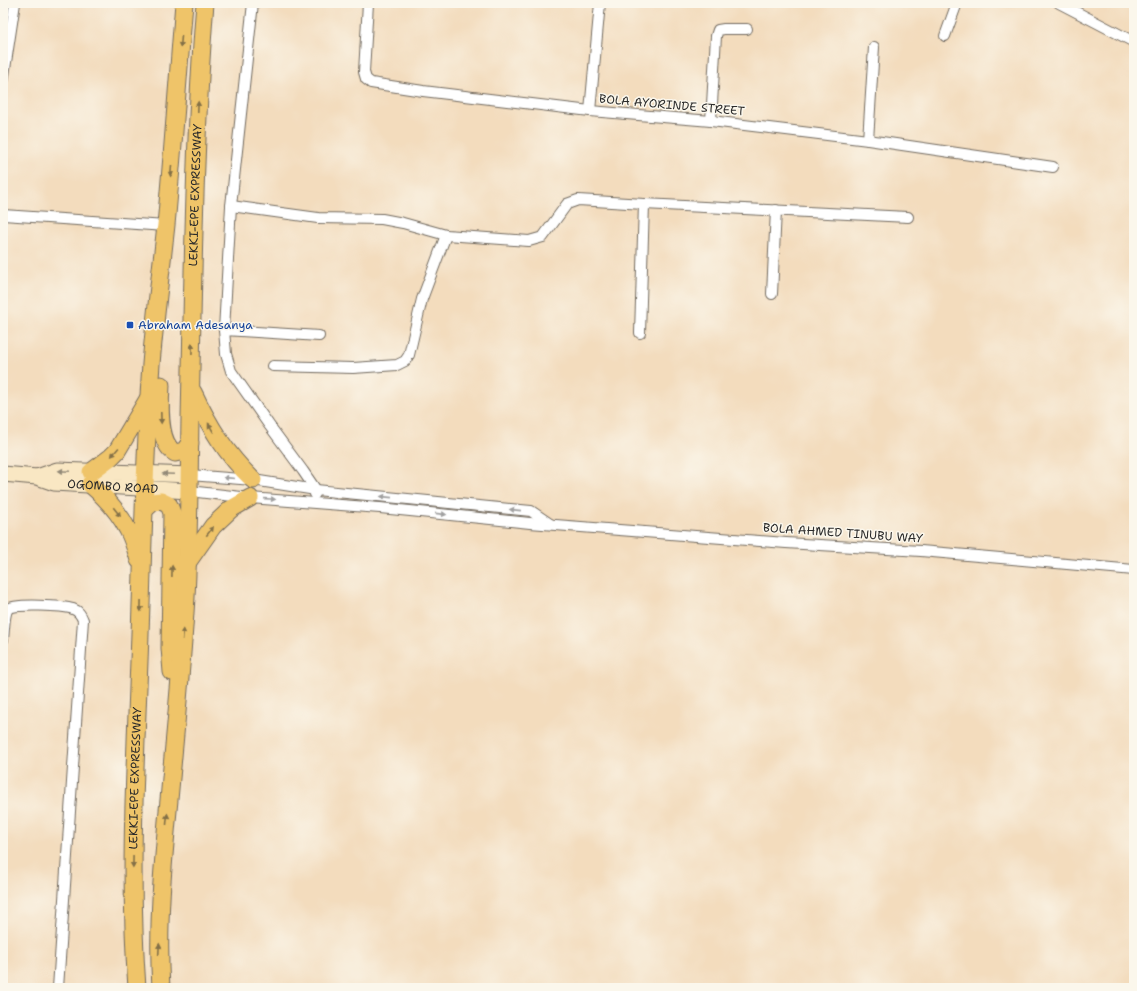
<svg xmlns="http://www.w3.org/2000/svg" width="1137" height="991" font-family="'Shantell Sans',sans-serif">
<rect width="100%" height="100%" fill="#fbf7ec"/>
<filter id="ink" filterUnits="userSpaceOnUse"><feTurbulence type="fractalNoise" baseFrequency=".025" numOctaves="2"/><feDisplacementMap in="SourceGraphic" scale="8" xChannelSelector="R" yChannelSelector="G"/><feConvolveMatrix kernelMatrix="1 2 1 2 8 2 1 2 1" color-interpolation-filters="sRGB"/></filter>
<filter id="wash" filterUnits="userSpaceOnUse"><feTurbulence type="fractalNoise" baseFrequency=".012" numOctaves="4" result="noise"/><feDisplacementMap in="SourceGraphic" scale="16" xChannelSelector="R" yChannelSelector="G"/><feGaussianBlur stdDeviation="0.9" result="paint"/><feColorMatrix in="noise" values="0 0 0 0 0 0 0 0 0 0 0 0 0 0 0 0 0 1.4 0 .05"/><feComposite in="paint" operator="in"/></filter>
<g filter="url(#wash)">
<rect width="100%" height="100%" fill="#f3dcbd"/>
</g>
<g filter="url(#ink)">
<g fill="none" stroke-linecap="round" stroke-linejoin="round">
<defs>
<g id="minor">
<polyline points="368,3 364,72 366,79 371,83 423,91 590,111 711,121 868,140 1053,167"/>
<polyline points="1059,3 1134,42"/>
<polyline points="945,36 957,3"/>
<polyline points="3,82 15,3"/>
<polyline points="590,111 600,3"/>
<polyline points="711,121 716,36 718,30 724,29 747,29"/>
<polyline points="868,140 874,47"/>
<polyline points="231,206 318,218 382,219 403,223 446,235 529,241 543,237 567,204 578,200 644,204 908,217"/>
<polyline points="3,215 166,226"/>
<polyline points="772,294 776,210"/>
<polyline points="224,330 231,206 253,3"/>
<polyline points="640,333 644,204"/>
<polyline points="273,366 353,368 397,365 405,361 409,355 422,299 446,235"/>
<polyline points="190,475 253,480 316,490 531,511 550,524"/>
<polyline points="189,491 250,498 380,508 530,523 786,543 921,551 1134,570"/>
<polyline points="315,494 316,490 303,471 269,425 231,371 226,354 224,330 319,336"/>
<path d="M 3,640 C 4,634 4,614 8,609 C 14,603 64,606 73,609 C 79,611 81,615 83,620 L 58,988"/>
</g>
<g id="secondary">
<path id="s1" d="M 3,474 L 37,477 L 54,483 L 189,491"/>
<polyline points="37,477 57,470 190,475"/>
</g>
<g id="trunk">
<path d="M 161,385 C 160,403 157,442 175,453 L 184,451 L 190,443"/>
<path d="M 193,392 C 209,426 226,454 253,480"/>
<polyline points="91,472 111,457 117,451 148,399"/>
<path d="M 90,484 C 105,497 119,512 128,530 C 133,539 136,550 139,560"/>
<polyline points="145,509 153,502 161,501 169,505 172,513 170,648 172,672"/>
<polyline points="187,563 213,526 231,509 250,498"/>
<path id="s2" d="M 137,988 C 129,879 135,770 139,661 C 143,562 144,462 151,364 C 155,317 161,271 166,225 C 173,151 178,77 184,3"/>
<path id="s3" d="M 161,988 C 157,926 163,862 169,800 C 175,733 182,665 186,597 C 189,538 189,479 190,419 C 193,280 194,141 205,3"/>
</g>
</defs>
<use href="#minor" stroke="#71695e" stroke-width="12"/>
<use href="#secondary" stroke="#71695e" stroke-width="17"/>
<use href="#trunk" stroke="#71695e" stroke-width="19"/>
<use href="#minor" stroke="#fff" stroke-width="10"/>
<use href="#secondary" stroke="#f9e7c3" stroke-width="15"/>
<use href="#trunk" stroke="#efc469" stroke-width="17"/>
</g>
<defs><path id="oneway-solid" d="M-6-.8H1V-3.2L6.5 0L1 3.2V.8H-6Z"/></defs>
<g fill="#837047">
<use href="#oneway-solid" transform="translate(181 42) rotate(95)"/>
<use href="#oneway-solid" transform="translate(198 107) rotate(-88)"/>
<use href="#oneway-solid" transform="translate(171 171) rotate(95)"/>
<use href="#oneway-solid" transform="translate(192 349) rotate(-89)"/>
<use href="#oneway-solid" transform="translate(161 418) rotate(88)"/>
<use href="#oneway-solid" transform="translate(211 428) rotate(-120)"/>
<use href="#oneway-solid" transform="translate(115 452) rotate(130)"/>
<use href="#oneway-solid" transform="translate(117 512) rotate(52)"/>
<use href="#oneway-solid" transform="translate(210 531) rotate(-52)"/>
<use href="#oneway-solid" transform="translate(172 571) rotate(-89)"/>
<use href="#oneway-solid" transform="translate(141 606) rotate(91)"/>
<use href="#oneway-solid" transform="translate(183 634) rotate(-86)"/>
<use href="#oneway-solid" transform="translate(167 819) rotate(-85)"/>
<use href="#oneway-solid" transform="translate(133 862) rotate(91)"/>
<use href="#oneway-solid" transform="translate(159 949) rotate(-87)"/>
</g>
<g fill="#928977">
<use href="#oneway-solid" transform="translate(64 471) rotate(-177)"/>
<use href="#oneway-solid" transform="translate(168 474) rotate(-178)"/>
</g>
<g fill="#a0a0a0">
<use href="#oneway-solid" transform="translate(229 478) rotate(-175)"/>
<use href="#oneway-solid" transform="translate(386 497) rotate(-174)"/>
<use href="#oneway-solid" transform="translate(270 499) rotate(4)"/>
<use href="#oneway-solid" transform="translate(515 510) rotate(-174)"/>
<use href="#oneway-solid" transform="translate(441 514) rotate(6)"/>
</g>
</g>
<rect fill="#1a4fb4" stroke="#fbf7ec" stroke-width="1.5" x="126" y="321" width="8" height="8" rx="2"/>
<g text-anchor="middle" stroke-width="3" stroke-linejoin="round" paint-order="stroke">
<g font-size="12" fill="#2b2b2b" stroke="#fbf7ec">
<text transform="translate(672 105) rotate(5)" y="4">BOLA AYORINDE STREET</text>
<text dy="4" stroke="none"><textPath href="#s3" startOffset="794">LEKKI-EPE EXPRESSWAY</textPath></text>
<text dy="4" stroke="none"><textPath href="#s1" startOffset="111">OGOMBO ROAD</textPath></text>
<text transform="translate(843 533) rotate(4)" y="4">BOLA AHMED TINUBU WAY</text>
<text dy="4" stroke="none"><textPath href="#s2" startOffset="210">LEKKI-EPE EXPRESSWAY</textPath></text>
</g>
<g font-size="12" fill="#164399" stroke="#fbf7ec" text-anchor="start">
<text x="138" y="329">Abraham Adesanya</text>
</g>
</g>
<rect width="1137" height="991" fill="none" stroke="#fbf7ec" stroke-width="16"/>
</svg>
